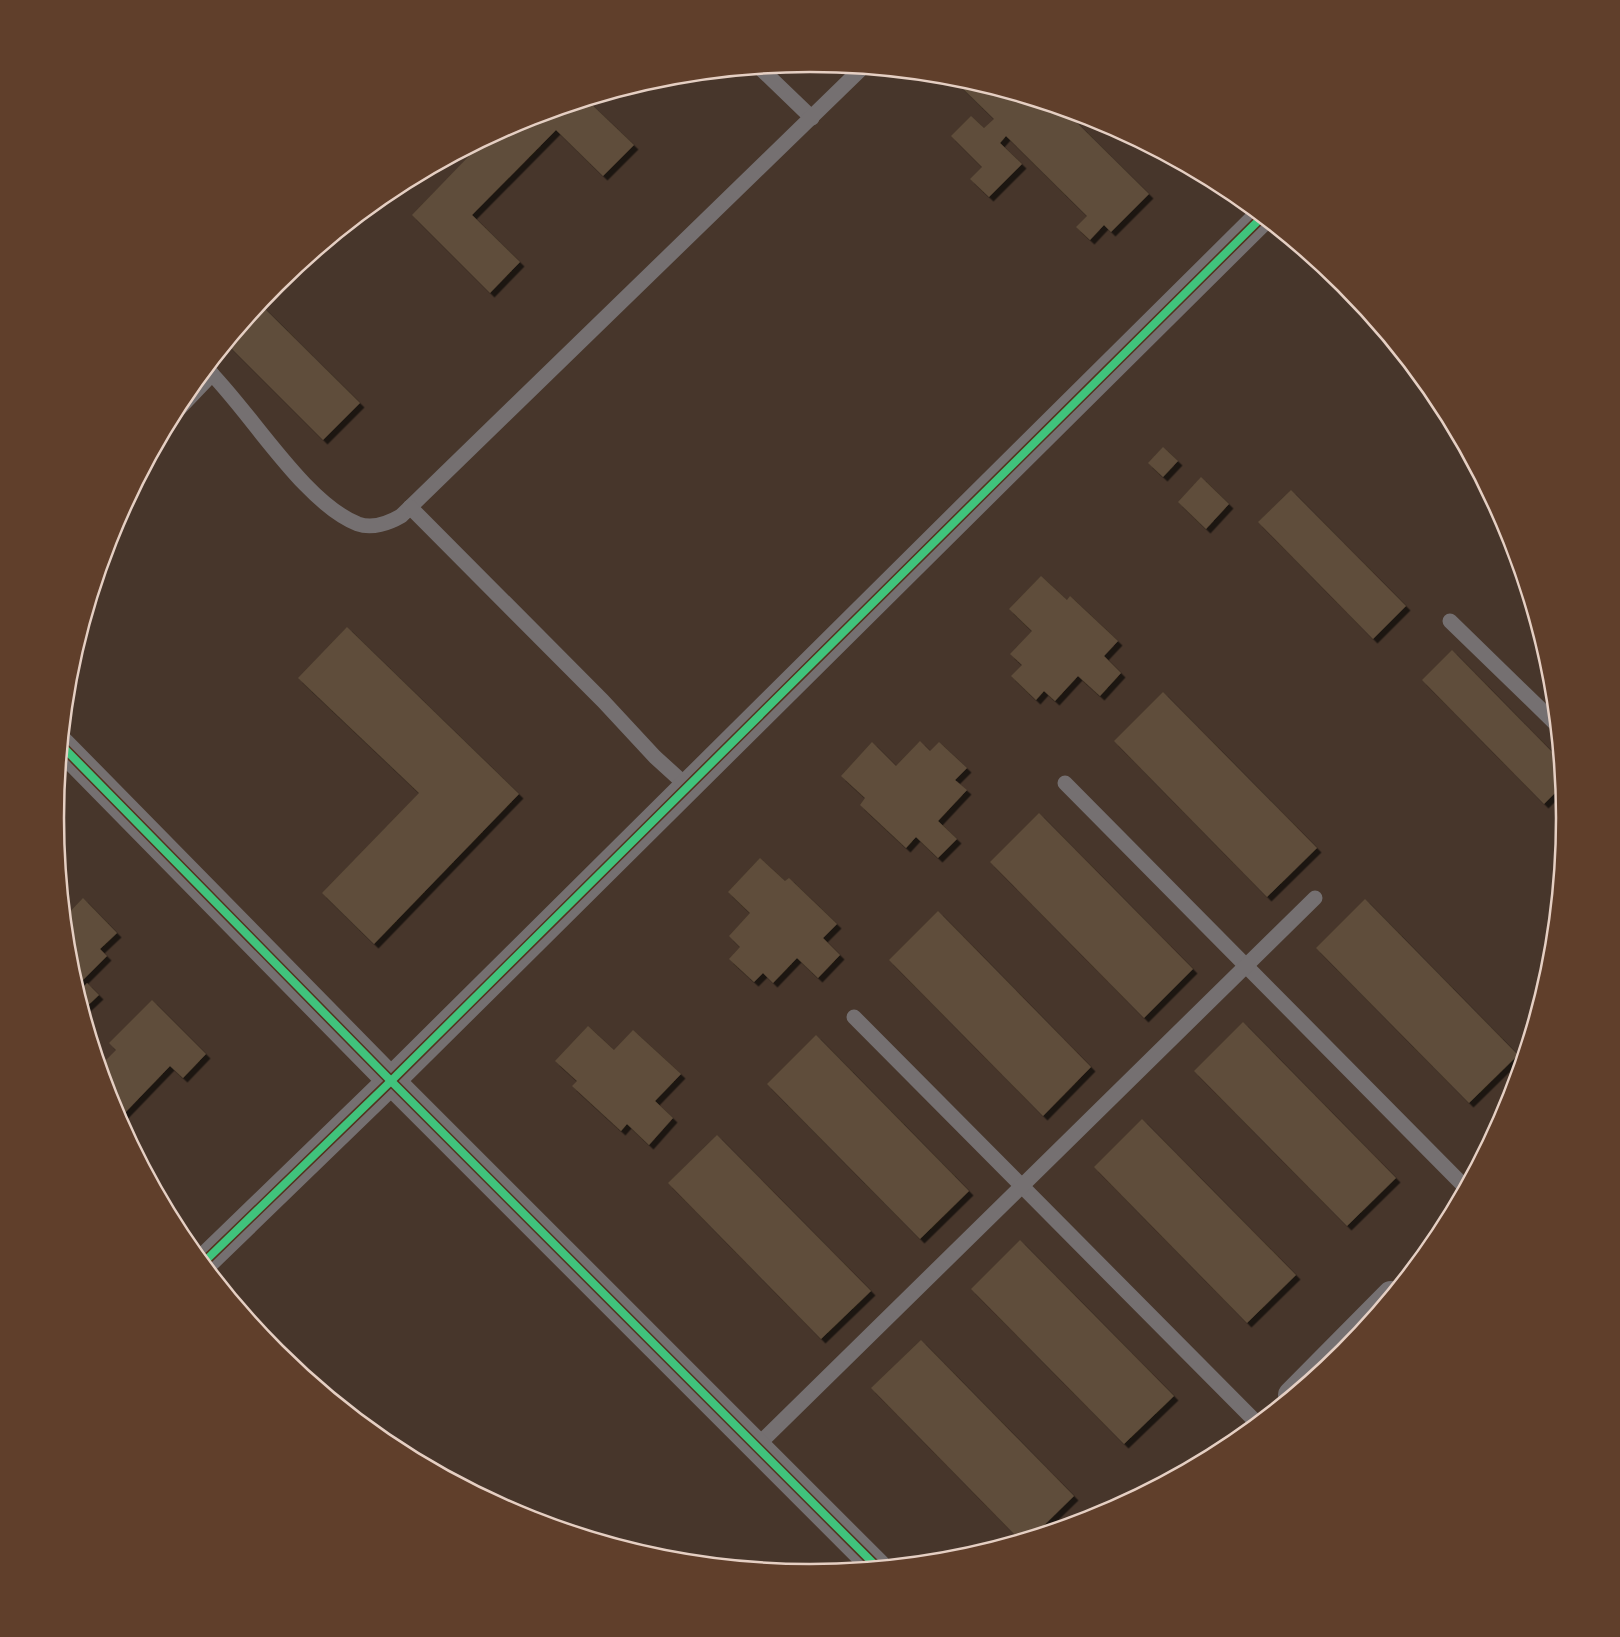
<svg xmlns="http://www.w3.org/2000/svg" width="1620" height="1637" font-family="Lato,sans-serif">
<defs>
<filter id="shadow"><feDropShadow dx="4.5" dy="4.5" stdDeviation="0" flood-color="#0009"/></filter>
</defs>
<rect width="100%" height="100%" fill="#47362b"/>
<g fill="#5e4d3a" filter="url(#shadow)">
<polygon points="952,78 1064,110 1149,194 1111,232 1104,225 1090,240 1076,227 1087,216 1006,136 1000,143 1022,164 989,197 970,179 982,167 951,136 971,116 984,128 994,119"/>
<polygon points="588,101 634,145 603,176 556,130 472,215 520,262 490,293 412,215 469,156 464,151 521,121"/>
<polygon points="260,304 360,403 323,440 227,344"/>
<polygon points="1163,447 1178,461 1163,477 1148,463"/>
<polygon points="1201,477 1229,504 1206,529 1178,502"/>
<polygon points="1291,490 1406,606 1373,639 1258,522"/>
<polygon points="1041,576 1067,600 1070,596 1118,641 1104,656 1121,673 1100,696 1078,676 1055,701 1044,691 1036,700 1011,676 1022,665 1010,654 1032,631 1009,609"/>
<polygon points="347,627 519,794 374,944 322,893 419,793 298,678"/>
<polygon points="1452,650 1559,759 1562,786 1544,804 1422,680"/>
<polygon points="1163,692 1317,848 1267,897 1114,741"/>
<polygon points="920,741 930,751 939,742 967,768 955,780 967,790 938,821 957,839 938,858 916,837 906,848 860,805 865,798 841,776 872,742 896,766"/>
<polygon points="1039,813 1193,969 1144,1018 990,862"/>
<polygon points="760,858 785,881 789,878 837,924 823,938 840,955 818,978 797,958 773,983 763,973 754,982 729,959 740,947 729,936 750,913 728,892"/>
<polygon points="83,898 117,933 100,949 107,956 76,987 69,966 65,917"/>
<polygon points="1365,899 1518,1055 1469,1103 1316,948"/>
<polygon points="938,911 1091,1067 1043,1116 889,960"/>
<polygon points="87,983 99,995 83,1010 78,993"/>
<polygon points="152,1000 206,1054 183,1078 170,1066 119,1119 112,1107 97,1055 98,1054 106,1060 116,1050 109,1043"/>
<polygon points="1243,1022 1396,1178 1347,1226 1194,1071"/>
<polygon points="588,1026 614,1050 633,1030 681,1074 655,1101 673,1118 649,1145 627,1124 621,1131 572,1086 577,1081 555,1061"/>
<polygon points="816,1035 969,1191 920,1239 767,1084"/>
<polygon points="1142,1119 1296,1275 1247,1323 1094,1167"/>
<polygon points="717,1135 871,1291 821,1339 668,1183"/>
<polygon points="1020,1240 1174,1396 1124,1444 971,1289"/>
<polygon points="921,1340 1074,1496 1033,1536 1020,1540 871,1388"/>
</g>
<g fill="none" stroke-linecap="round" stroke-linejoin="round">
<g stroke="#757071" stroke-width="15">
<polyline points="760,68 812,118"/>
<path d="M 207,369 C 250,411 304,503 358,524 C 372,529 389,523 401,516 L 861,69"/>
<polyline points="174,414 212,374"/>
<polyline points="410,507 603,701 655,757 688,787"/>
<polyline points="1450,621 1556,724"/>
<polyline points="1065,783 1465,1187"/>
<polyline points="854,1017 1257,1423"/>
<polyline points="757,1446 1315,898"/>
</g>
<g stroke="#757071" stroke-width="28">
<polyline points="62,746 391,1081 877,1567"/>
<polyline points="203,1263 391,1081 1262,217"/>
<polyline points="1292,1395 1391,1295"/>
</g>
<defs>
<g id="cycleway">
<polyline points="62,746 391,1081 877,1567"/>
<polyline points="203,1263 391,1081 1262,217"/>
</g>
</defs>
<use href="#cycleway" stroke="#54321e" stroke-width="11"/>
<use href="#cycleway" stroke="#40c37c" stroke-width="8"/>
</g>
<path d="M0 0H1620V1637H0ZM64 818a746 746 0 1 1 1492 0a746 746 0 1 1-1492 0Z" fill="#603f2b" fill-rule="evenodd"/>
<path fill="none" stroke="#e5cfc3" stroke-width="2.5" d="M64 818a746 746 0 1 1 1492 0a746 746 0 1 1-1492 0Z"/>
</svg>
